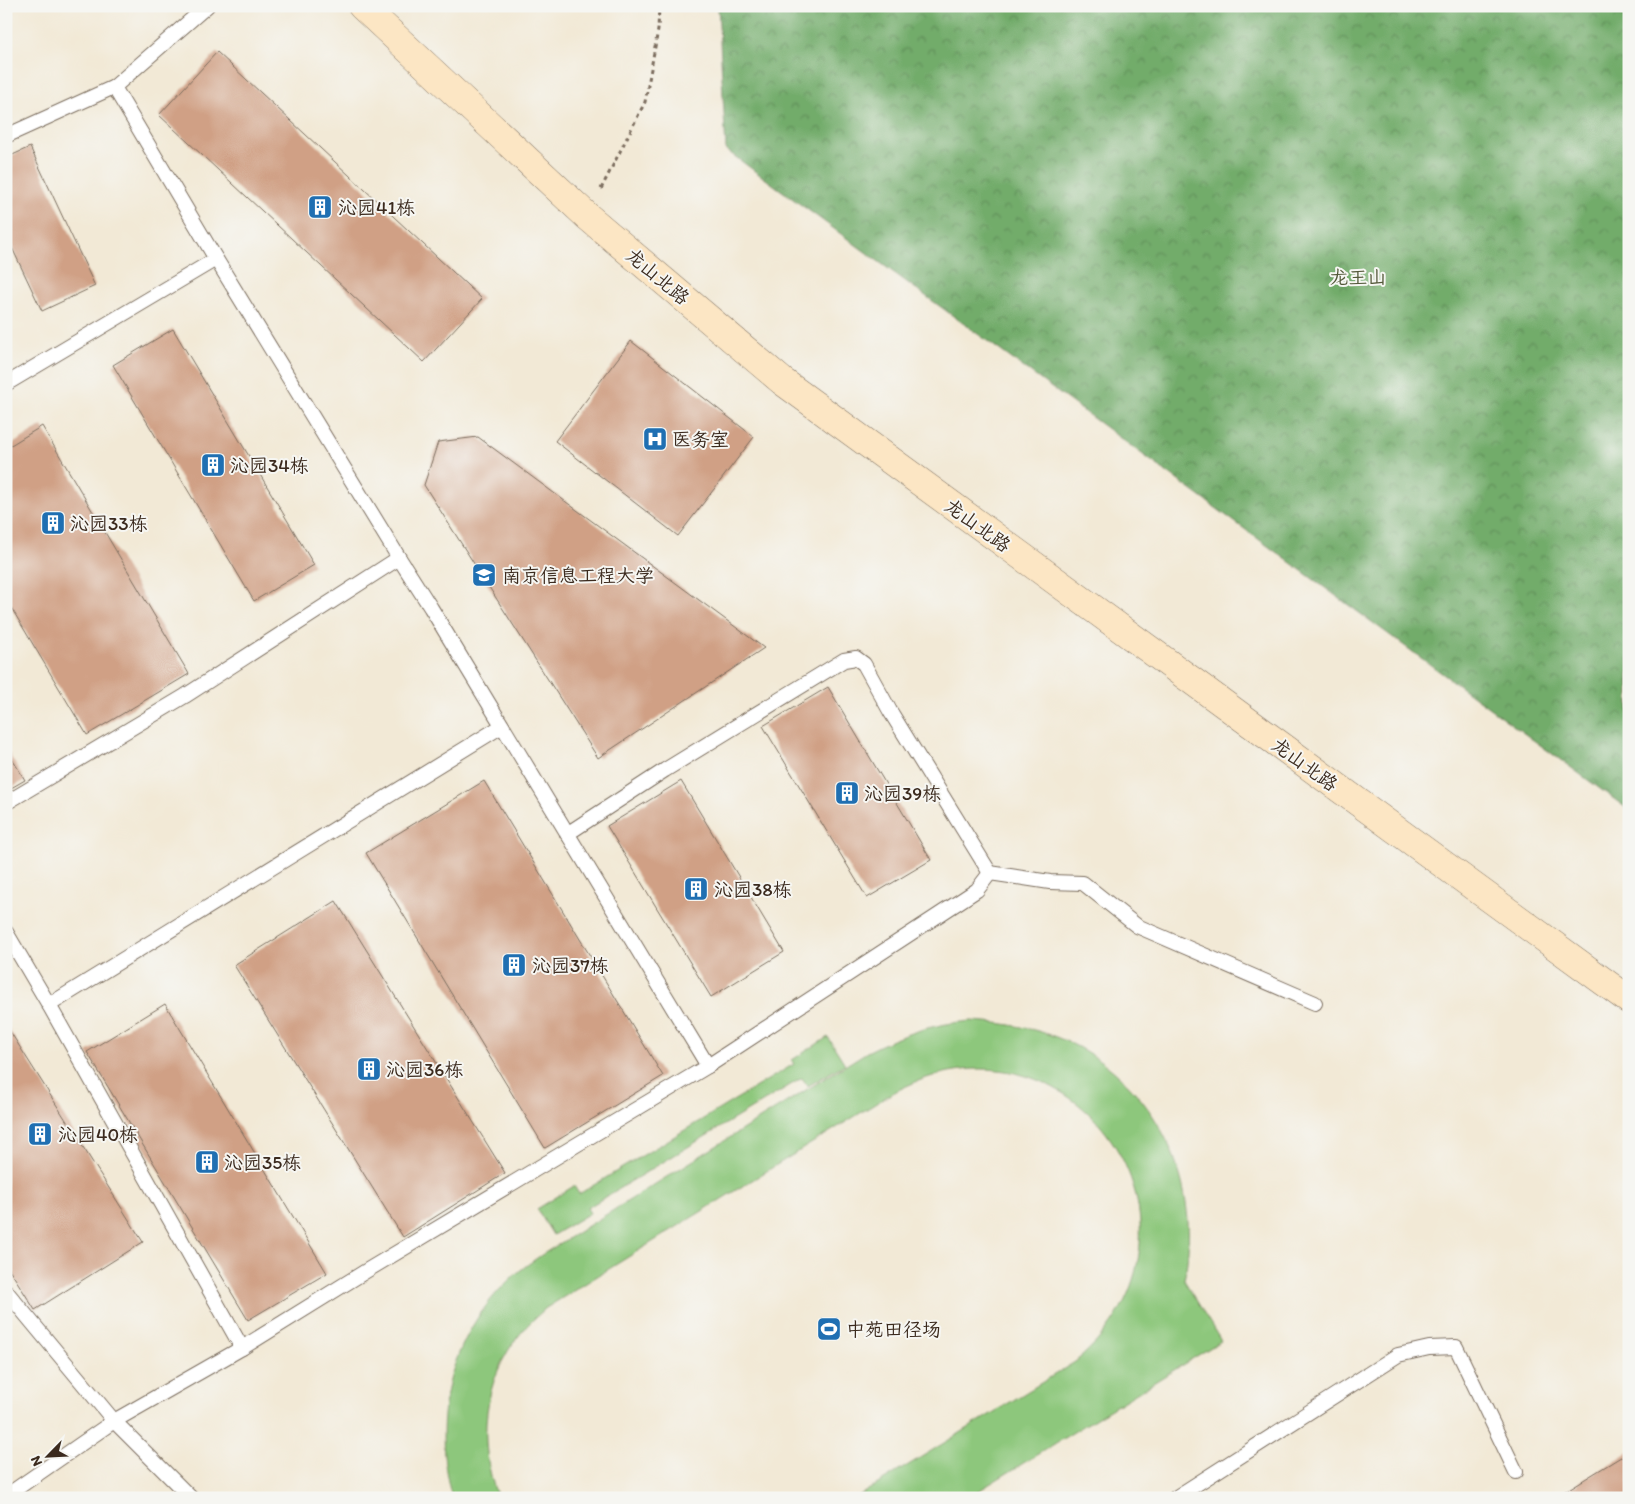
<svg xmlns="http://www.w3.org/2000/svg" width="1635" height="1504" font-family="Itim,'LXGW WenKai TC',sans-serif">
<defs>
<pattern id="forest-crowns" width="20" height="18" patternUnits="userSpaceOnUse" patternTransform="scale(1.25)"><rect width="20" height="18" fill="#72ac6b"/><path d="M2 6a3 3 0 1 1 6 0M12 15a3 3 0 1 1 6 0" fill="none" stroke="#5f8c57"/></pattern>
</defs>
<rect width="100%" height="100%" fill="#f6f6f2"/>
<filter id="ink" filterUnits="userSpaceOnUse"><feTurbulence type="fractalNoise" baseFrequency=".02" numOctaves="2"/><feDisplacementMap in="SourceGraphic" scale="10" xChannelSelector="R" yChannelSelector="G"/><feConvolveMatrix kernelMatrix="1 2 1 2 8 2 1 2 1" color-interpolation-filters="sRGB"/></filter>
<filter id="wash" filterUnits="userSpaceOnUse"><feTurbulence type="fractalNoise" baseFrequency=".0096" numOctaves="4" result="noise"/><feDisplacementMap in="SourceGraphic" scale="20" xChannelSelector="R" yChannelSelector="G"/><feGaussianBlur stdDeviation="1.12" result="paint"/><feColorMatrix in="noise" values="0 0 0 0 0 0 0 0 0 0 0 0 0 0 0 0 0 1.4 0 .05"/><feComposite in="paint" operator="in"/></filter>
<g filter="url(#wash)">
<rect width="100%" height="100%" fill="#f2e9d6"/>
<g fill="#8dc77b" stroke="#64784c">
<path d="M 971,1021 C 1009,1023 1044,1029 1078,1047 C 1161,1091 1203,1189 1184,1280 L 1221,1341 L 967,1498 L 855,1498 L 1075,1362 C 1235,1231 1073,991 891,1094 L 546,1308 C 537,1316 528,1324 521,1333 C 482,1379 477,1443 498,1498 L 452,1498 C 430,1420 449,1339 507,1282 C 518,1271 531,1262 543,1254 L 867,1052 C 902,1034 932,1024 971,1021 Z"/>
<polygon points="828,1037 845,1064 808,1086 802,1078 587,1208 590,1213 553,1235 537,1209 574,1186 579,1194 794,1064 792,1060"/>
</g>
<polygon fill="url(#forest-crowns)" stroke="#566b44" points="718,6 1629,6 1629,810 726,150"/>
<g id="blocks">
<g fill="#d0a085">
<polygon points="217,52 482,299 424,362 159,115"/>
<polygon points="30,147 95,286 42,311 6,235 6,158"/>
<polygon points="173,329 314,565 254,601 113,365"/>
<polygon points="631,341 754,437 678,536 555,441"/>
<polygon points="42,426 189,674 87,735 6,599 6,448"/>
<polygon points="478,437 764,648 598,758 424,485 438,442"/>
<polygon points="828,687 931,860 867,898 763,726"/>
<polygon points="6,749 25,780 6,791"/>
<polygon points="484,781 663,1076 545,1148 366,853"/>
<polygon points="681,781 784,952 711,997 607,826"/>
<polygon points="336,901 505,1173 403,1237 234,965"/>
<polygon points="165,1004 327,1273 248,1320 87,1052"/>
<polygon points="6,1025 143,1242 35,1310 6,1264"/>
<polygon points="1629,1452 1629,1498 1554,1498"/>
</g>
</g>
</g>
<g filter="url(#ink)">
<use href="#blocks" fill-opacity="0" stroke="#7b6d5e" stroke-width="1"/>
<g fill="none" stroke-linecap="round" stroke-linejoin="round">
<defs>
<g id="lane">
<polyline points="114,87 216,259 399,558 431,608 708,1066"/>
<polyline points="6,136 114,87 207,6"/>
<polyline points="6,384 216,259"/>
<polyline points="6,803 185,696 399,558"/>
<polyline points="567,834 665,770 844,660 856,658 864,664 890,711 990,873"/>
<polyline points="6,932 49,1005 242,1348"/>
<polyline points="49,1005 502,726"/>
<polyline points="6,1291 114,1421 191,1498"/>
<polyline points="6,1496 114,1421 242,1348 366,1271 708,1066 977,890 990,873 1050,882 1083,883 1137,926 1315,1003"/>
<polyline points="1175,1498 1398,1355 1429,1348 1456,1347 1516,1472"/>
</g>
<polyline id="secondary" points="362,6 587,216 782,381 1629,1000"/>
</defs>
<use href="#lane" stroke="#7b6d5e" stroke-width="16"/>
<use href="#secondary" stroke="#7b6d5e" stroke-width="29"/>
<polyline stroke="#7b6d5e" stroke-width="3" stroke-dasharray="4 4" stroke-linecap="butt" points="601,189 645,102 658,30 659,6"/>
<use href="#lane" stroke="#fff" stroke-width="14"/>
<use href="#secondary" stroke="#fce6c4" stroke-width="28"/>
</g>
</g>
<defs>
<symbol id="building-square" viewBox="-11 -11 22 22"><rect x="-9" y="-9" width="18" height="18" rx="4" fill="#1f6fb2" stroke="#f6f6f2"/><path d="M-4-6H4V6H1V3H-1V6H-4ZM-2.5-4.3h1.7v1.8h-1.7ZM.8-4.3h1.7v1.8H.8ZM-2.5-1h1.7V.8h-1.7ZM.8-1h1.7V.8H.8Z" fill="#fff"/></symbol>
<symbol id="hospital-square" viewBox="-11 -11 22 22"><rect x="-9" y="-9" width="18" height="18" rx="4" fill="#1f6fb2" stroke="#f6f6f2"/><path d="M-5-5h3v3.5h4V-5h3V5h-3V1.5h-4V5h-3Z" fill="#fff"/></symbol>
<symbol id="university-square" viewBox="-11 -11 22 22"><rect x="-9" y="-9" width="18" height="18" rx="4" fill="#1f6fb2" stroke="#f6f6f2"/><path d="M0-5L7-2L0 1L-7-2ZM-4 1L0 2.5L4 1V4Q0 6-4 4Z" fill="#fff"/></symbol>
<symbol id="stadium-square" viewBox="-11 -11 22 22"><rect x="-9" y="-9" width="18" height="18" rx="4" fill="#1f6fb2" stroke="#f6f6f2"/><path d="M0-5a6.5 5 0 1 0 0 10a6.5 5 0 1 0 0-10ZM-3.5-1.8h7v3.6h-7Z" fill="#fff"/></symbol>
</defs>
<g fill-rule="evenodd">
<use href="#building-square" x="306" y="193" width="28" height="28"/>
<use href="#hospital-square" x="641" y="425" width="28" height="28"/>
<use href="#building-square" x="199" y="451" width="28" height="28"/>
<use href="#building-square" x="39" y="509" width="28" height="28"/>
<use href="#university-square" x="470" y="561" width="28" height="28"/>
<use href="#building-square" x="833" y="779" width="28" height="28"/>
<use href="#building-square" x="682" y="875" width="28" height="28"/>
<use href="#building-square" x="500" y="951" width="28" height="28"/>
<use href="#building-square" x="355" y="1055" width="28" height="28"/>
<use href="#building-square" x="26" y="1120" width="28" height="28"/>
<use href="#building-square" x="193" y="1148" width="28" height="28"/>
<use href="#stadium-square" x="815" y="1315" width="28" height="28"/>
</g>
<g text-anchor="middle" stroke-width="4" stroke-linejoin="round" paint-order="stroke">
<g font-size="19" fill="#3b2a1e" stroke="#f6f6f2" text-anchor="start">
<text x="338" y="214">沁园41栋</text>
<text x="672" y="446">医务室</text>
<text x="230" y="472">沁园34栋</text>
<text x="70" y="530">沁园33栋</text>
<text x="502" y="582">南京信息工程大学</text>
<text x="864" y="800">沁园39栋</text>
<text x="714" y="896">沁园38栋</text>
<text x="532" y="972">沁园37栋</text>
<text x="386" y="1076">沁园36栋</text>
<text x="58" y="1141">沁园40栋</text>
<text x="224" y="1169">沁园35栋</text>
<text x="846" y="1336">中苑田径场</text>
</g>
<g font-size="19" fill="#3b2a1e" stroke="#f6f6f2">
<text transform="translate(658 276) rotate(40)" y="7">龙山北路</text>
<text transform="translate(978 525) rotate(36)" y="7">龙山北路</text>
<text transform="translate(1305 764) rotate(36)" y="7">龙山北路</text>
</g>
<g font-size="19" fill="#54593a" stroke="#f6f6f2">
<text x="1358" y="284">龙王山</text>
</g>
</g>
<rect width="1635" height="1504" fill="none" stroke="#f6f6f2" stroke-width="25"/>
<g transform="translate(48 1456) rotate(246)" stroke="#f6f6f2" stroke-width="4" paint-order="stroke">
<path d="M0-4L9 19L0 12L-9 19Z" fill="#3b2a1e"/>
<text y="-8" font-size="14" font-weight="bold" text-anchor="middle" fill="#3b2a1e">N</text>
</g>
</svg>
